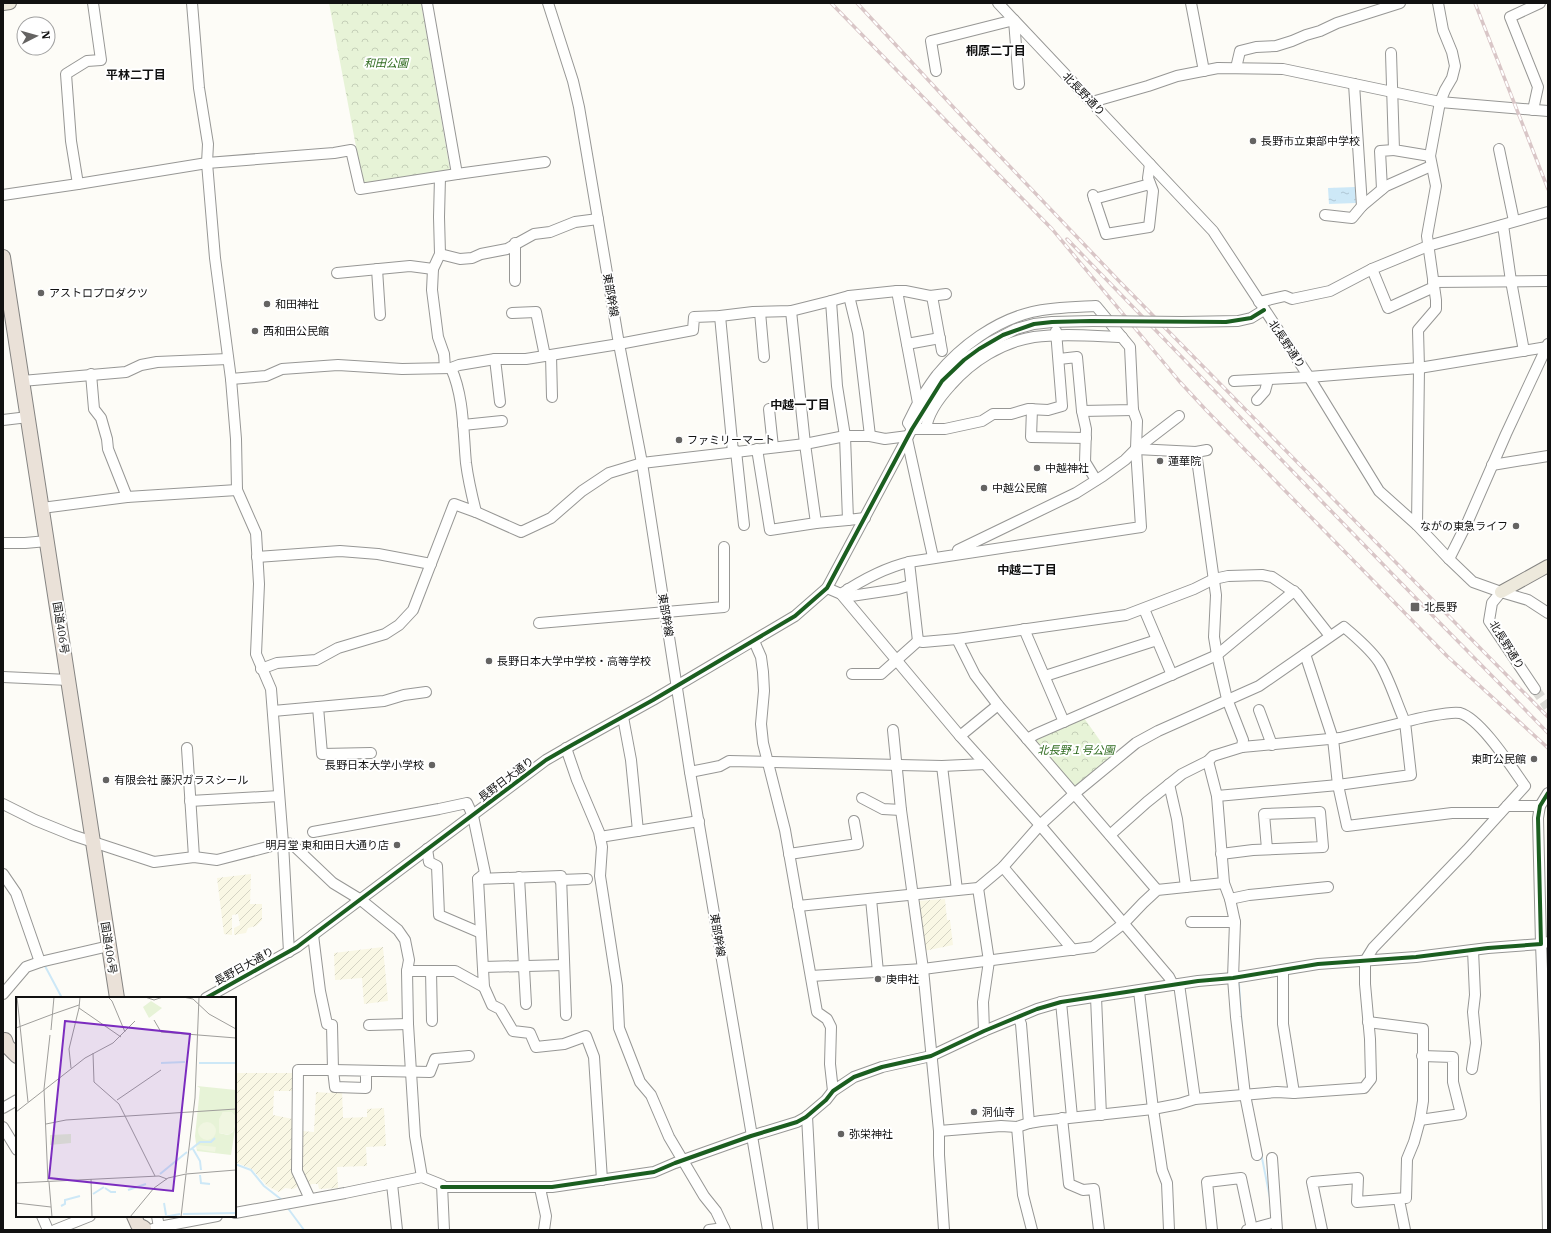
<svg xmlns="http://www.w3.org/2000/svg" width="1551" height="1233" font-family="'IBM Plex Serif','Noto Sans JP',serif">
<defs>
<pattern id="farmland-furrows" width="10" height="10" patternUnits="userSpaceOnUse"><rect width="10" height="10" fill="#f9f7e4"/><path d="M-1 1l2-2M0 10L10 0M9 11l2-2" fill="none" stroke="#d4d3c3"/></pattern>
<pattern id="park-crowns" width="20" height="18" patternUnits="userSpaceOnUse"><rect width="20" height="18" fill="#e7f3d7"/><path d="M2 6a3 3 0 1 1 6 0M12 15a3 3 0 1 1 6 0" fill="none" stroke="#c5cfb8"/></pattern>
<pattern id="water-ripples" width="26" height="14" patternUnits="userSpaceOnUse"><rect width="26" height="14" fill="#cde8f7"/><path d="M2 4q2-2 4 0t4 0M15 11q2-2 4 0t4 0" fill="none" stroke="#afc6d3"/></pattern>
</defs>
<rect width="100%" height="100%" fill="#fdfcf7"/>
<g fill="url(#farmland-furrows)">
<polygon points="251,874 250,904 262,904 262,920 256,926 248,928 246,933 234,935 234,928 240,925 238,914 232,915 232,935 224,934 217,878"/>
<polygon points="945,899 947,920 950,920 953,945 924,951 917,901"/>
<polygon points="383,947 388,1001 364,1004 362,978 335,980 334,953"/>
<polygon points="235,1073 293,1073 294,1091 274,1091 273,1115 293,1119 298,1181 297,1187 293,1189 285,1188 279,1192 267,1186 252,1169 235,1162"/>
<polygon points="342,1090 343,1118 367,1117 367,1109 384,1108 386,1146 366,1147 367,1166 337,1167 338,1188 319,1189 318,1184 312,1184 308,1187 300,1172 302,1131 314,1132 316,1092 330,1093 332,1091"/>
</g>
<g fill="url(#park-crowns)">
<polygon points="329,3 421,3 450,170 363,184"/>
<polygon points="1084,718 1111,756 1075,788 1034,742 1036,739"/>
</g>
<polygon fill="url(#water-ripples)" points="1355,187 1356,203 1329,204 1328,188"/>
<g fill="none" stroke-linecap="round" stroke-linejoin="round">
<g stroke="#cde8f7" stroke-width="2">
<polyline points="45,966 62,998"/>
<polyline points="1239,984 1242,1028"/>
<polyline points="1261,1153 1270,1198"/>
<polyline points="235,1164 251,1170 264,1186 282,1200"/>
<polyline points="287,1207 304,1230"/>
</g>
<polyline stroke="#dad9d4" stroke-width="10" stroke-dasharray="10 5" stroke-linecap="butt" points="1535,689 1548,707"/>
<defs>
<g id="minor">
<polyline points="192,3 199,88 208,144 207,163 215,258 231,379 236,439 237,490 256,533 259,584 256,654 271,689 283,843 289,952"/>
<polyline points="427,3 457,174"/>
<polyline points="548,3 573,81 579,107 619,344 642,463 690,772 768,1230"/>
<polyline points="998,3 1213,231 1309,377 1379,491 1417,525 1449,559 1473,582 1501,592 1528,600 1548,613"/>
<polyline points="1191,3 1204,71"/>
<polyline points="1391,53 1394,150 1430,156"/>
<polyline points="1236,68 1240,51 1256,47 1276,46 1292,41 1306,35 1320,31 1337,23 1400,3"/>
<polyline points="936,71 931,41 1014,20 1019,84"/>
<polyline points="1354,84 1362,206"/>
<polyline points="1092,102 1148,86 1177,76 1218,68 1283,69 1440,102 1548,111"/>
<polyline points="1533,110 1538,87 1510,17 1540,3"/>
<polyline points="1499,149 1514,221"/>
<polyline points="440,177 439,217 440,254 433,269 432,290 438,337 444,354 445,368"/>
<polyline points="78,184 71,141 66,74 87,61 101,60 93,3"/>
<polyline points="1382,189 1380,151 1394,150"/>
<polyline points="3,195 78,184 207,163 334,153 351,150 360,189 457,174 545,162"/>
<polyline points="1093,195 1106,234 1149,227 1153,191 1148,178 1150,164"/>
<polyline points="1094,199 1150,184"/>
<polyline points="1325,215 1352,218 1362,206 1386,186 1431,166"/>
<polyline points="1503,225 1511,281 1524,351"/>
<polyline points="515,243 515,281"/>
<polyline points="440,254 460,259 472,258 481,254 507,249 534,234 550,232 575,222 598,219"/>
<polyline points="377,269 380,315"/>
<polyline points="337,273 410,266 433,269"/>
<polyline points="1433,282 1548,281"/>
<polyline points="1434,287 1388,308 1372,269 1428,246 1548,212"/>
<polyline points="897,291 918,403 908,423 912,429 945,429 982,421 993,414 1011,414 1028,409 1048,410 1062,406 1056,331"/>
<polyline points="849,296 858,333 870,436"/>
<polyline points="932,296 942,351"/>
<polyline points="831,301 849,296 897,291 905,291 930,296 946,294"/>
<polyline points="1259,302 1285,296 1292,299 1330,291 1372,269"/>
<polyline points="791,311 805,444 816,523 848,520"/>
<polyline points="760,312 764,357"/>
<polyline points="512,313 536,312 545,356"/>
<polyline points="720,316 733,452"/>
<polyline points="1182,322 1238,321 1251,318 1264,310"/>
<polyline points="907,344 940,338"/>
<polyline points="551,355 552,397"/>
<polyline points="495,359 500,402"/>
<polyline points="1059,359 1077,357 1082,411 1086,429 1085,462 1096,480"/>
<polyline points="91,374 94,409 101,418 107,439 108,449 127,497"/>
<polyline points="231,379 266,376 282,369 338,365 402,369 451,368 459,365 495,359 526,359 619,344 693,330 694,317 720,316 753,312 791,311 831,301 837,386 845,436 848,520 865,518"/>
<polyline points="22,381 126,372 141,365 157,362 228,359"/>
<polyline points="1234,381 1309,377 1419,368 1547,347"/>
<polyline points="1257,400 1265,391 1268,380"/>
<path d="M 918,403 C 924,394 930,384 937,375 C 961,346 995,321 1032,312 C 1052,307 1075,307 1096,306 L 1130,347 L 1133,410 L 1082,411"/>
<polyline points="769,409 773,447"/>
<polyline points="1032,409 1031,437 1086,438"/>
<polyline points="3,420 28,417"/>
<polyline points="463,425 502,421"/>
<path d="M 926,429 C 928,412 940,397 951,385 C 972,361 1002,342 1034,337 C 1063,333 1093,336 1122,337"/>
<polyline points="907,439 933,557"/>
<polyline points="757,449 770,530 816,523"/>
<polyline points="1136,449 1196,452 1207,450"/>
<polyline points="736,451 744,525"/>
<polyline points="1492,465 1548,456"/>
<polyline points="42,508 127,497 237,490"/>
<polyline points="476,512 521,532 551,518 582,491 609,473 642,463 805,444 845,436 870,436 885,439 908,436"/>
<polyline points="1417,525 1419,368 1418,330 1436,309 1436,300 1427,236 1436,186 1430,156 1440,102 1445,90 1452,78 1455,66 1452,52 1443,30 1438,3"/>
<polyline points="3,543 25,543 47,541"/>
<polyline points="958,550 1076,493 1103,476 1125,460 1136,449 1179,416"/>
<polyline points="257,557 340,551 378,554 431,564"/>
<polyline points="1449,559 1468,521 1506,434 1548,344"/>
<polyline points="909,562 918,641"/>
<polyline points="827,588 841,594 960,736 1040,825 1169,977 1173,985"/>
<polyline points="848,589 851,596 898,589 911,585"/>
<polyline points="1501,592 1492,603 1489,621 1535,689"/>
<path d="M 841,594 C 862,580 884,568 909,562 L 1141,527 L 1136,449 L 1137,421 L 1133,410"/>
<polyline points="1144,609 1172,675"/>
<polyline points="539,623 724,607 724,547"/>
<polyline points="1024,629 1064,722"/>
<polyline points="957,639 975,675 998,705 1157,890"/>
<polyline points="754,641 761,657 763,672 764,691 761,724 763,743 785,830 817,1012 827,1019 831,1027 830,1064 833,1091"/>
<polyline points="1305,654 1333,739 1338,785 1347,826 1452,813 1500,813"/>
<path d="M 261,669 L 277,663 L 316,660 L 338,648 L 385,634 L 399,625 L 413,610 L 454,504 L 476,512 C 472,496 468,479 466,463 C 463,431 464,397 451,368"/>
<polyline points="852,674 881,674 918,641 923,642 957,639 1126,615 1194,589 1214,579 1228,576 1262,575 1272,577 1278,581 1297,594 1330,636"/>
<polyline points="1045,676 1157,640"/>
<polyline points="3,677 69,680"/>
<polyline points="1259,710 1272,745"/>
<polyline points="273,711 318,707"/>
<polyline points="623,717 631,760 638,831"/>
<polyline points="893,730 901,810 923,969 939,1131 939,1155 944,1230"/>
<polyline points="960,736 998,705"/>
<polyline points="1027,739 1036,734 1217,655 1294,591"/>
<polyline points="187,748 194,857"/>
<polyline points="566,748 577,780 599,832 602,847 600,876 617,986 619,1028 640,1082 651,1095 669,1137 704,1196 716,1211 725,1230"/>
<polyline points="371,753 322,754 318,707 384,701 404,695 426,692"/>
<polyline points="1208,761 1217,796 1224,883 1230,899 1235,922 1233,978 1236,1017 1245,1095 1257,1155"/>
<polyline points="942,766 957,890"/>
<polyline points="690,772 720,766 729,761 942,766 985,764"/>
<polyline points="1169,784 1177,819 1186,887"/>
<polyline points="862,798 883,809 901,810"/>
<polyline points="190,801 279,796"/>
<polyline points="3,804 35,820 72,835 154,862 194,857 217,860 283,843 292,844 333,883 361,900 398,930 405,940 409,960 407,971 408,1024 415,1136 422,1177"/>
<polyline points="1507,806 1540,806"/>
<polyline points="313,832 439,809 467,803 473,816 485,873 478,879 484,987 455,971 407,971"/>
<polyline points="1110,835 1147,802 1182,774 1208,761 1213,756 1242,747 1243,740 1227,699 1217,655 1214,637 1216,595 1196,452"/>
<polyline points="600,837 699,821"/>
<polyline points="427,849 429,862 437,866 439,915 481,933"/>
<polyline points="789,854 858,844 854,821"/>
<polyline points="1221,854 1253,850 1323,847 1320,812 1264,814 1267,849"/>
<polyline points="1003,867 1073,950"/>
<polyline points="3,874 16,893 40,962"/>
<polyline points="519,877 526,1004"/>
<polyline points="478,879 561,876 566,1015"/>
<polyline points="560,880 587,879"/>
<polyline points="978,888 989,961 983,1002 984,1031"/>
<polyline points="871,899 878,972"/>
<polyline points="1230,899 1249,895 1328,887"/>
<path d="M 798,906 L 978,888 L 1003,867 L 1040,825 L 1074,794 L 1136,743 L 1158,731 L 1259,686 L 1344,627 C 1356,637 1370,649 1379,662 C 1390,680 1396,702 1405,722 L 1340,738 L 1242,747"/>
<polyline points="1191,922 1235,922"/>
<polyline points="483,967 564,965"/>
<polyline points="1283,970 1283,1024 1294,1093"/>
<polyline points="431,971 432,1021"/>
<polyline points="811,976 923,969 1093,947 1123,924 1143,903 1157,890 1224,883"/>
<polyline points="1179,984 1195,1099"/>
<polyline points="484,987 492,1005 500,1009 513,1031 530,1033 536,1047 564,1044 586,1036 594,1057 602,1180"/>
<polyline points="1139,991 1153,1109 1162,1170 1167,1183 1169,1230"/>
<polyline points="3,994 26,967 40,962 109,946"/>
<polyline points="1096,997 1101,1115"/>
<polyline points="206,998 297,947 546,760 572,745 653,700 795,616 827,588 912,429 942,381 964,360 991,342 1016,329 1034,324 1052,322 1093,321"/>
<polyline points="1061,1002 1072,1117"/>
<polyline points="1018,1017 1021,1024 1029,1123"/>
<polyline points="369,1025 408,1024"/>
<polyline points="1472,1069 1476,1043 1473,1012 1475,995 1473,950"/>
<polyline points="366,1071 366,1088 335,1087 333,1070 430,1072 435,1059 469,1056"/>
<polyline points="3,1108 17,1100"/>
<polyline points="807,1116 813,1230"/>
<polyline points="1062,1118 1069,1184 1083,1190 1094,1189 1099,1230"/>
<polyline points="1420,1120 1461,1114 1453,1082 1453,1057 1422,1056"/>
<polyline points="3,1127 17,1150"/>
<polyline points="1017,1127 1023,1195 1032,1230"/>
<path d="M 939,1131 L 1001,1126 L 1017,1127 L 1029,1123 L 1041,1121 L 1153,1109 L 1179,1104 L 1195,1099 L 1277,1092 L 1294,1093 L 1364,1088 L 1371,1079 L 1370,1039 L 1365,984 L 1365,961 L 1373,948 L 1467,850 L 1525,786 C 1512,768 1481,719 1460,713 C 1450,711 1415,719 1405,722 L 1411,775 L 1338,785 L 1217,796"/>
<polyline points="1272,1158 1277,1230"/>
<polyline points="392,1184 397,1230"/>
<polyline points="442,1187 552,1187 654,1172 675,1163 751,1136 797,1122 806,1117 826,1100 833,1091 854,1077 882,1067 931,1056 984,1031 1037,1009 1061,1002 1198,981 1233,978 1318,964 1416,957 1488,948 1541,944 1538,818 1540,806 1548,793"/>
<polyline points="540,1188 546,1216 544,1230"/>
<polyline points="310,1199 297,1171 298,1070 333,1070 332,1025 327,1024 320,991 313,935"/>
<polyline points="1399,1200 1405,1230"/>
<polyline points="235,1213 345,1193 422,1177 442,1185 444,1230"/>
<polyline points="42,1216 48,1230"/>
<polyline points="157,1216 159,1227"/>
<polyline points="55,1230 90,1216"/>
<polyline points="150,1230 159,1227 217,1216"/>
<polyline points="709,1230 724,1228"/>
<polyline points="1212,1230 1207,1182 1241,1178 1252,1229"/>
<polyline points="1247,1230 1276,1222"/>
<polyline points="1322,1230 1312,1182 1358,1178 1357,1202 1406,1198 1407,1159 1414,1142 1420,1120 1423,1101 1423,1029 1368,1022"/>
<polyline points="1548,1230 1545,1044 1541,944 1548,942"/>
</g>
<g id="major">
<polyline points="3,4 10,3"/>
<polyline points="1501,592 1548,566"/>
</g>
<g id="highway">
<polyline points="3,257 117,998"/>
<polyline points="5,1040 7,1046 17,1056"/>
<polyline points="134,1216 138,1225 144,1228"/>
</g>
</defs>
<use href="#minor" stroke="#979795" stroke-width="12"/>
<use href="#major" stroke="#858482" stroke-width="14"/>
<use href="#highway" stroke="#858482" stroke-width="16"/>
<use href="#minor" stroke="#fffffe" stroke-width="10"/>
<use href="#major" stroke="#ede9dc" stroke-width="12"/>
<use href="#highway" stroke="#eae1d8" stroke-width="14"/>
<defs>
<g id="rail">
<polyline points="831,3 1052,229 1180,382 1206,410 1447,656 1548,748"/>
<polyline points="857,3 956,110 1120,282 1548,717"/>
<polyline points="1475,3 1548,189"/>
<polyline points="1067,239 1438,621 1548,733"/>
</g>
</defs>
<use href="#rail" stroke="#d9c6c7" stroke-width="3.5"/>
<use href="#rail" stroke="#fff" stroke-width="2" stroke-dasharray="6" stroke-linecap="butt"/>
<defs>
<polyline id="minor-bridge" points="1093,321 1182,322"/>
</defs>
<use href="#minor-bridge" stroke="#979795" stroke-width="12" stroke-linecap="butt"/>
<use href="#minor-bridge" stroke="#fffffe" stroke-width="10"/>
<defs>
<g id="cycleway">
<polyline points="206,998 297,947 546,760 572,745 653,700 795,616 827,588 912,429 942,381 964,360 979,349 1003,335 1034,324 1052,322 1090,321 1226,322 1251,318 1264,310"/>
<polyline points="442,1187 552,1187 654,1172 675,1163 751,1136 797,1122 806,1117 826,1100 833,1091 854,1077 882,1067 931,1056 984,1031 1037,1009 1061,1002 1198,981 1233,978 1318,964 1416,957 1488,948 1541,944 1538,818 1540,806 1548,793"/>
</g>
</defs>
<use href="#cycleway" stroke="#fff" stroke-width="6"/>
<use href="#cycleway" stroke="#1b5e20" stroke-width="4"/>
</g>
<g fill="#646362" stroke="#fff" stroke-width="1.5">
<circle cx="1253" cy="141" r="4"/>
<circle cx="41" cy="293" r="4"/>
<circle cx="267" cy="304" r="4"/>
<circle cx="255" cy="331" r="4"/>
<circle cx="679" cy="440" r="4"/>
<circle cx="1160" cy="461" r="4"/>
<circle cx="1037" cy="468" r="4"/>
<circle cx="984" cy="488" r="4"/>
<circle cx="1516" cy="526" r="4"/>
<rect x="1410" y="602" width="10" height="10" rx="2"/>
<circle cx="489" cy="661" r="4"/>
<circle cx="1534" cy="759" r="4"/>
<circle cx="432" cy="765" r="4"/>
<circle cx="106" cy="780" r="4"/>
<circle cx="397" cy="845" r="4"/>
<circle cx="878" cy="979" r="4"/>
<circle cx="974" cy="1112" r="4"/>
<circle cx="841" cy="1134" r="4"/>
</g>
<g text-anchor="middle" stroke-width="4" stroke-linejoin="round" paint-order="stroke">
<g font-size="11" font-style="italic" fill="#2f6b1f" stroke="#fff">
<text x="386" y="67">和田公園</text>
<text x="1076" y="754">北長野１号公園</text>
</g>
<g font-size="11" fill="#111" stroke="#fff">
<text transform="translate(1084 94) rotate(46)" y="4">北長野通り</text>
<text transform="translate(611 295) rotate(80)" y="4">東部幹線</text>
<text transform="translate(1287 344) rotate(56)" y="4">北長野通り</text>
<text transform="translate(666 615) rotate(81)" y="4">東部幹線</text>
<text transform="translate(61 628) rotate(81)" y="4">国道406号</text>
<text transform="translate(1507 645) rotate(58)" y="4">北長野通り</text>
<text transform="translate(506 779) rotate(-37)" y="4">長野日大通り</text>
<text transform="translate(718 935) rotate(81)" y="4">東部幹線</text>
<text transform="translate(109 948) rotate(81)" y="4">国道406号</text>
<text transform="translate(244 966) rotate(-29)" y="4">長野日大通り</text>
</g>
<g font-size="11" fill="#111" stroke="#fff" text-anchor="start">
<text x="1261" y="145">長野市立東部中学校</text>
<text x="49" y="297">アストロプロダクツ</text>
<text x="275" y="308">和田神社</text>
<text x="263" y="335">西和田公民館</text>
<text x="687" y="444">ファミリーマート</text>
<text x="1168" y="465">蓮華院</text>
<text x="1045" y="472">中越神社</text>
<text x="992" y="492">中越公民館</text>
<text x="1508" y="530" text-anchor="end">ながの東急ライフ</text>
<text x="1424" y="611">北長野</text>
<text x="497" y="665">長野日本大学中学校・高等学校</text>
<text x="1526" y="763" text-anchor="end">東町公民館</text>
<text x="424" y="769" text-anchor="end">長野日本大学小学校</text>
<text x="114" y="784">有限会社 藤沢ガラスシール</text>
<text x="389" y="849" text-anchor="end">明月堂 東和田日大通り店</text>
<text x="886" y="983">庚申社</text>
<text x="982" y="1116">洞仙寺</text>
<text x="849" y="1138">弥栄神社</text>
</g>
<g font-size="12" font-weight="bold" fill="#111" stroke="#fff">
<text x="996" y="55">桐原二丁目</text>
<text x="136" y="79">平林二丁目</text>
<text x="800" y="409">中越一丁目</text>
<text x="1027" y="574">中越二丁目</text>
</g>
</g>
<g transform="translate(16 997)">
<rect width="220" height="220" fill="#fdfcf7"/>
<path d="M 135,4 L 146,11 L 133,21 L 127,10 ZM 181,89 L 220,93 L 220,120 L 215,115 L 207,115 L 203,127 L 203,136 L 212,138 L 217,135 L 220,126 L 215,158 L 181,154 L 179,139 L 184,91 ZM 55,137 L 55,146 L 34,148 L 34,138 Z" fill="#e7f3d7"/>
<path d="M 207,115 L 215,115 L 220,120 L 218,133 L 213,138 L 203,136 L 203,122 ZM182 134a9 9 0 1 1 18 0a9 9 0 1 1-18 0ZM 181,148 L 200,150 L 199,155 L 181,152 Z" fill="#f0f6e1"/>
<path fill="none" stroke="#cde8f7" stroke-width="2" d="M 145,66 L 169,65M 183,66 L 220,66M 177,152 L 184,164 L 185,173M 174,153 L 184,145 L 195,145 L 199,141M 144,177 L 171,155M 184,178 L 185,186 L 194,187M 89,191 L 95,195 L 100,195M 112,193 L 130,187M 77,197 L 88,190M 148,206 L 150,218M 45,209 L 49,207 L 49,203 L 64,199M 167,217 L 220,216M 148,220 L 164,217"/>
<path fill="none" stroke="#9f9e9b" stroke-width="1" d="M 1,0 L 12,105M 64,0 L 63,11 L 105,40M 92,0 L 96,4 L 109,35M 129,0 L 138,3 L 147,0M 167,0 L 177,2 L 193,17 L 220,32M 37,17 L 63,8M 138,23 L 145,35 L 220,41M 0,31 L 37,17M 35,33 L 38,0M 77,56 L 78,85 L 103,107 L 139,179M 55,71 L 53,52 L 63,11M 101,103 L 145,73M 0,115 L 69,61 L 97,46 L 119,24M 30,127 L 50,123 L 220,112M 170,176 L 179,101 L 183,0M 75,182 L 76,220M 32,185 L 28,92 L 34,38M 33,185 L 36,220M 0,186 L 143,179 L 151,182M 0,206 L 35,210M 114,220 L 138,191 L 152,181 L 170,177 L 220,173M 165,220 L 170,177"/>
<path fill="#7b2cbf" fill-opacity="0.15" stroke="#7b2cbf" stroke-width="2" d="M 49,24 L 174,37 L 157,194 L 33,181 Z"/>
<rect width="220" height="220" fill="none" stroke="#111" stroke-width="2"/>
</g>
<rect width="1551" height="1233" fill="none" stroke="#111111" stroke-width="8"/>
<g transform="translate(36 36) rotate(84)"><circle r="19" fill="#ffffff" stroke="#a0a0a0"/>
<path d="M0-3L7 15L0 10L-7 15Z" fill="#646362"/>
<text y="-6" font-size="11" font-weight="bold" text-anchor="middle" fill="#111111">N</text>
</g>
</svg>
